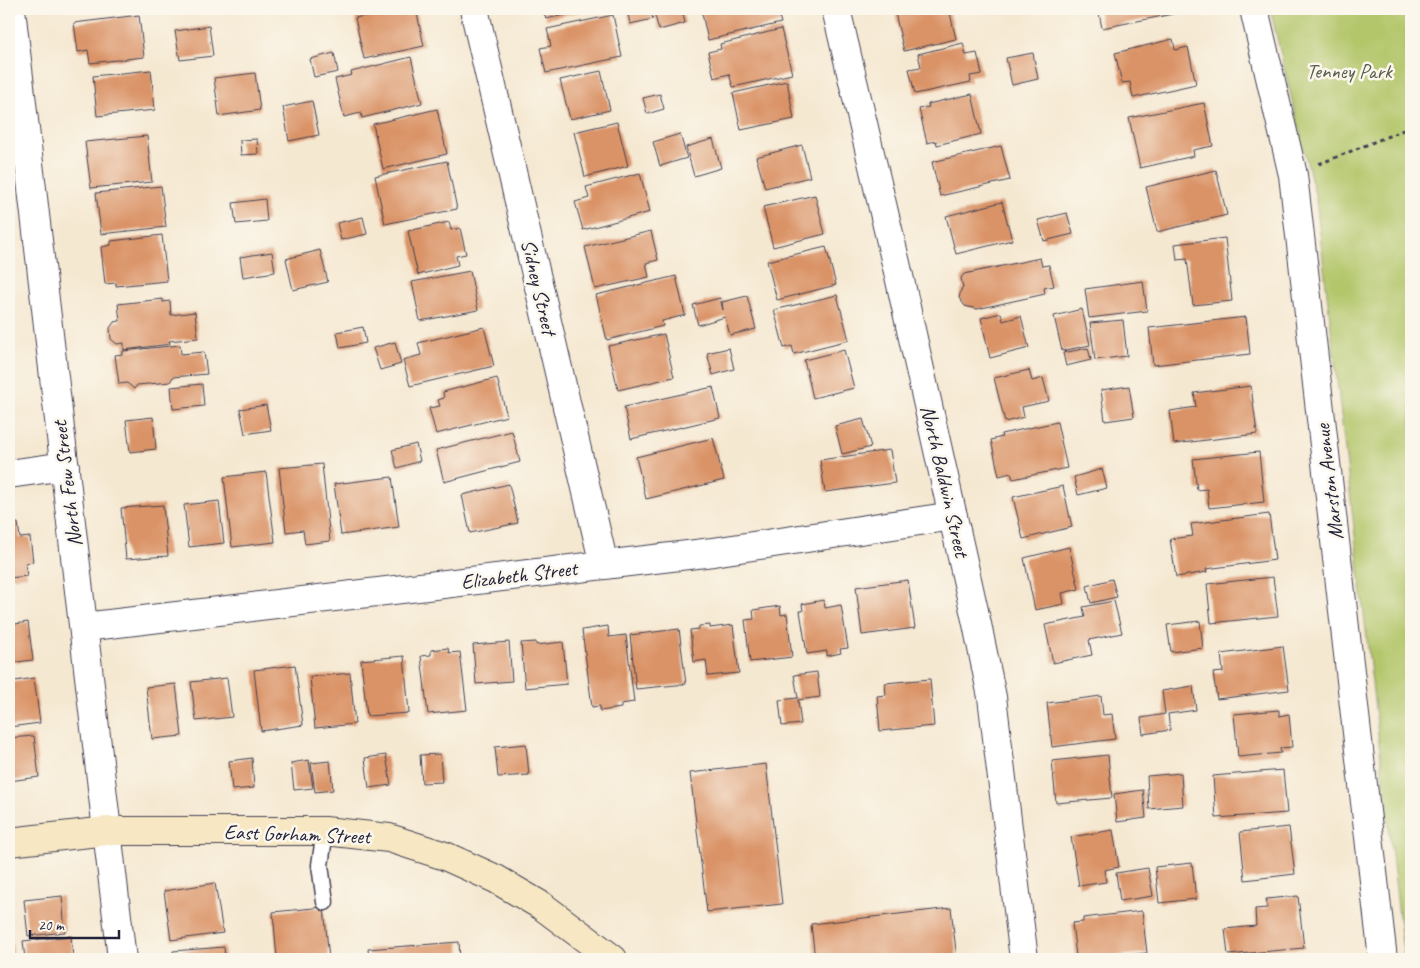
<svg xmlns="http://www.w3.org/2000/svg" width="1420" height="968" font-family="Caveat,sans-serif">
<rect width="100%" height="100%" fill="#fbf7ec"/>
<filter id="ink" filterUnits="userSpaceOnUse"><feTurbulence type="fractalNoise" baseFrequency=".02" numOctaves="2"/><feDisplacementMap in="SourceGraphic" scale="10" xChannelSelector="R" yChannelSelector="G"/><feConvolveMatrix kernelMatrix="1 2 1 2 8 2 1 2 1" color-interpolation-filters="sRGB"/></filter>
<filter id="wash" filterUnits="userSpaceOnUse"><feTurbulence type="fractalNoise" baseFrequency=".0096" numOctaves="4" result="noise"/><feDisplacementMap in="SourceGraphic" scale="20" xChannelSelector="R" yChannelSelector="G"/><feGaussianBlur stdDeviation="1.12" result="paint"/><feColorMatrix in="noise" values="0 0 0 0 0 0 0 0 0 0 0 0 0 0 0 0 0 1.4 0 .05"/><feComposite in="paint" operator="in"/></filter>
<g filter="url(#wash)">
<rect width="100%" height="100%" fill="#f5e8d1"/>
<polygon fill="#b3c66a" stroke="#6a7452" points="1270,9 1411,9 1411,959 1404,959 1316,199"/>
<g id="blocks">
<g fill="#da9366">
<polygon points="396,9 416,9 424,46 364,59 355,18"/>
<polygon points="543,9 586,9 587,10 546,19"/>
<polygon points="627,9 650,9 653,19 630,24"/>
<polygon points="653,9 682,9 685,23 659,30"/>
<polygon points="701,9 777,9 781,23 708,40"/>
<polygon points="894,9 949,9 956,39 904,51"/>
<polygon points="1098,9 1172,9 1173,14 1102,28"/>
<polygon points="139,15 144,57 90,63 88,50 78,52 74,23"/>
<polygon points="613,15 622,57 546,73 540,48 551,46 547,29"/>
<polygon points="209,26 213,56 180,60 175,31"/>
<polygon points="781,29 792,74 733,87 729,74 714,78 708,52 721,49 720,44"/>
<polygon points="1173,39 1175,50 1188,47 1196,84 1133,98 1130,82 1122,83 1115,53"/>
<polygon points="963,43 966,55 977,53 982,74 970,76 971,82 915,94 909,69 921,67 918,54"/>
<polygon points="334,53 338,72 314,77 310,59"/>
<polygon points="1033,53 1038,79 1012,85 1006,58"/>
<polygon points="411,57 422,103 362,118 361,113 344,117 335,79 352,75 351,72"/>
<polygon points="151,70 155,110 97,116 93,76"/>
<polygon points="601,71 610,110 570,119 560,80"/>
<polygon points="255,73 260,110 219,116 214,78"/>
<polygon points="787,81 794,119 741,130 733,93"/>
<polygon points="660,94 664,109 647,114 643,98"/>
<polygon points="972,94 981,134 937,145 936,141 927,143 919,109 929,107 928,104"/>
<polygon points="312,101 319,135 289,141 283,107"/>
<polygon points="1204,103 1213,146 1193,150 1194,156 1140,168 1129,118"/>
<polygon points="437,109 447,154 383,169 373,124"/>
<polygon points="617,122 628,166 585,177 574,132"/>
<polygon points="680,134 687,158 660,166 653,142"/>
<polygon points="147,136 152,182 91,188 85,142"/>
<polygon points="257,139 258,154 241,155 240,140"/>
<polygon points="713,139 721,168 694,176 686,147"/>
<polygon points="802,145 810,177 765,188 756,157"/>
<polygon points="1001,146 1010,180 940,196 932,162"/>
<polygon points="447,161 457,209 385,224 375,176"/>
<polygon points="1216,170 1227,215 1157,232 1146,187"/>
<polygon points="640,173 650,212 583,230 575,202 589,198 586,187"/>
<polygon points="161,186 166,227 101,234 96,193"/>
<polygon points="815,195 825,234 773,247 763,207"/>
<polygon points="265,199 267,221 236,224 233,203"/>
<polygon points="1002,202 1012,240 956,254 946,216"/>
<polygon points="1067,213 1073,234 1044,241 1038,220"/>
<polygon points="363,217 367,234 341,240 337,223"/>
<polygon points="449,222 451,230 460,228 466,254 456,256 458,265 418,275 408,231"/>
<polygon points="651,231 658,260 646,263 649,277 595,289 585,247"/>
<polygon points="162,235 167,281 116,286 116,283 105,284 101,247 111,245 111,241"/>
<polygon points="1225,238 1232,301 1193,305 1187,259 1177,260 1175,244"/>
<polygon points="826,247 836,285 777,300 767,261"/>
<polygon points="320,250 328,282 293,290 286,259"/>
<polygon points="272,252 275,272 243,277 240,257"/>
<polygon points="1040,258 1042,266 1049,265 1054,286 1044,288 1045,294 977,309 965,306 959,298 961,290 963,288 961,278 964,274"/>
<polygon points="470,271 478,310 420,321 412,282"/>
<polygon points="676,276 685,315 662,321 663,326 607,340 596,295"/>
<polygon points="1143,281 1147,311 1089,318 1085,289"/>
<polygon points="837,295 849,340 794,354 792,346 784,348 774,310"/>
<polygon points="747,296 756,329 730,335 725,317 698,325 693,305 720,298 723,310 722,302"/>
<polygon points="163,299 163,302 170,301 171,315 195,312 198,338 169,341 170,344 124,350 124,343 117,344 111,339 110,328 114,322 120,321 118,304"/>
<polygon points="1082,309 1090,345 1062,351 1054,316"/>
<polygon points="1001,313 1003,321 1021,316 1029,348 990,358 981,318"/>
<polygon points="1246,317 1250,354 1153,365 1149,328"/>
<polygon points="1123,320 1127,356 1095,360 1090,323"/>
<polygon points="363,327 366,343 340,348 337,332"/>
<polygon points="484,327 494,366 410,386 403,360 421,355 418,343"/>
<polygon points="664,334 674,377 618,390 608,346"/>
<polygon points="395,342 401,364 380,370 373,348"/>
<polygon points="180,345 181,354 204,352 207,374 173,377 170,382 137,385 134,389 127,383 119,384 115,355 123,354 123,351"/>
<polygon points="729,348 734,369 713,375 707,353"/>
<polygon points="1088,348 1091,360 1066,366 1063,353"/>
<polygon points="844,350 854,388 813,398 804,360"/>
<polygon points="1029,370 1032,381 1043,378 1049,401 1022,407 1024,417 1005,422 994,378"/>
<polygon points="497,378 507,416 436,434 429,408 440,406 438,400 444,398 443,392"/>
<polygon points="202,384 204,406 173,409 171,387"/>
<polygon points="1129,386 1134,417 1105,421 1101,390"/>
<polygon points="1251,386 1257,434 1174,444 1170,411 1196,407 1194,393"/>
<polygon points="713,387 720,418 631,439 624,407"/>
<polygon points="266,405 271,430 245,434 240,409"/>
<polygon points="153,417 156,449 130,452 126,420"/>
<polygon points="863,419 871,447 842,454 835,426"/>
<polygon points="1057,422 1067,468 1013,479 1011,473 999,476 991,440 1002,437 1001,434"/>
<polygon points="512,431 520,462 444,482 436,450"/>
<polygon points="713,438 724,480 646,499 636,457"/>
<polygon points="416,444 420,461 397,468 392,450"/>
<polygon points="890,450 895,483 825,492 820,460"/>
<polygon points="1259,452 1264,502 1209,508 1207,489 1197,490 1193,459"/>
<polygon points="322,464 330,541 305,544 303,530 286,532 279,468"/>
<polygon points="1102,469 1107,488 1078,495 1074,477"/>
<polygon points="266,472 275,542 232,547 224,477"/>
<polygon points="392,477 399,527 341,535 334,484"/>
<polygon points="509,484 518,523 470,533 462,495"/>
<polygon points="1063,486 1072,527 1023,539 1013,497"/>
<polygon points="219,501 224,543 189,547 184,505"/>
<polygon points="163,505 168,556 126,559 121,508"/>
<polygon points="1269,514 1275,560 1206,569 1207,572 1176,577 1170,539 1193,536 1191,524"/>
<polygon points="18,523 20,538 30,537 33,562 25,563 27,576 9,578 9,524"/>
<polygon points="1069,547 1079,589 1062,593 1064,604 1035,610 1024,558"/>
<polygon points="1273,577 1278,616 1211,623 1207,584"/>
<polygon points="1112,579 1117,597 1091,603 1087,586"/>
<polygon points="908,580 915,628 862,635 856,587"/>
<polygon points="824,600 825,608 841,605 848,648 840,649 841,653 827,656 827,651 807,654 800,611 803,611 802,604"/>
<polygon points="1114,601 1122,633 1089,640 1092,655 1053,663 1045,625 1085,617 1083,607"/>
<polygon points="780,606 781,615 787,614 792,657 750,662 745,620 754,619 753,610"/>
<polygon points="1200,621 1203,648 1171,652 1167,625"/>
<polygon points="28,622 33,660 9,663 9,625"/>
<polygon points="710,625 710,628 733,625 739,673 708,676 706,660 694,662 690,630 699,629 699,626"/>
<polygon points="608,626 609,637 626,635 634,702 621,704 621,708 600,711 600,706 592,707 582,630"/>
<polygon points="679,629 686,684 636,689 630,635"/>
<polygon points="509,642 512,681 476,684 473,645"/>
<polygon points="536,642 536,645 563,642 567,684 525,688 521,643"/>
<polygon points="1283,646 1289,690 1217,699 1213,673 1223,672 1221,654"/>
<polygon points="448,648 449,653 460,652 467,710 428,714 421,656 431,655 431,650"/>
<polygon points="404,656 409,713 367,716 361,660"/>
<polygon points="295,665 303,725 261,731 254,670"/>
<polygon points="817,672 820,697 798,700 801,724 782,726 779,700 798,698 794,675"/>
<polygon points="350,673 355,724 315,728 310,677"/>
<polygon points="34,678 40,723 9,727 9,682"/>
<polygon points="227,678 232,717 196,721 191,682"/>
<polygon points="930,679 934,726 880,731 877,696 886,695 885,683"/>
<polygon points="176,684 182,736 152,739 146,687"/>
<polygon points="1193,686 1196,710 1168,714 1170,730 1143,734 1141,718 1165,714 1162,691"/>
<polygon points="1101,696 1103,715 1112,714 1115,739 1052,747 1047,703"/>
<polygon points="1279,710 1279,716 1289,714 1292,747 1280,748 1281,753 1238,757 1234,714"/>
<polygon points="34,736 39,777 9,781 9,738"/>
<polygon points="526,744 529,775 498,777 495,747"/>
<polygon points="440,754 442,782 422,783 420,755"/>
<polygon points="386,755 391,785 369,788 365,758"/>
<polygon points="1108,755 1112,798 1056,803 1052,761"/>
<polygon points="252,758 254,788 232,790 229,761"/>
<polygon points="309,760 313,788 294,790 291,763"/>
<polygon points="330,761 333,790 315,792 311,763"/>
<polygon points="766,764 782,904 707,912 690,773"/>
<polygon points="1283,770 1287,813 1216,818 1213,776"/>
<polygon points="1181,773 1183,806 1149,809 1147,776"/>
<polygon points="1143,790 1146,818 1117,822 1114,794"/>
<polygon points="1289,827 1295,874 1245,880 1240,832"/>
<polygon points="1113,830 1119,867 1104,870 1106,882 1079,886 1071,837"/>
<polygon points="1192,863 1196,899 1159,903 1155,867"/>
<polygon points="1148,868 1153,896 1120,901 1116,873"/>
<polygon points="215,883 223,933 171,940 164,891"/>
<polygon points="62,896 65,932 28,936 24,900"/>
<polygon points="1298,896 1304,948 1228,955 1225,929 1256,926 1255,909 1267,908 1266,899"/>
<polygon points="324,907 329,959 277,959 273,912"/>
<polygon points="951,908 957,959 815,959 811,924"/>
<polygon points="1142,911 1147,953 1088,959 1087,955 1076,956 1072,923 1083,922 1083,918"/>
<polygon points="9,925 10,925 14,959 9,959"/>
<polygon points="71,936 73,959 25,959 23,941"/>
<polygon points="459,942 460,959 369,959 368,949"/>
<polygon points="224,947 225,959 174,959 173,951"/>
</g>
</g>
</g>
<g filter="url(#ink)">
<use href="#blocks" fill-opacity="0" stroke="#424052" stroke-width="1"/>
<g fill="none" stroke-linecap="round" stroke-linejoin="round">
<defs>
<polyline id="service" points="325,831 320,865 325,902"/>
<g id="minor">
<polyline points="11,9 122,959"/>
<polyline points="474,9 604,565"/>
<polyline points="1254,9 1293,175 1383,959"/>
<polyline points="9,474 65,466"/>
<polyline points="84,627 713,552 953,516"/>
</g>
<polyline id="tertiary" points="836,9 899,276 977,624 992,697 1024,959"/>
<polyline id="secondary" points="9,842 107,831 325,831 389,838 445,856 496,879 542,906 613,959"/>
</defs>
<use href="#service" stroke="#424052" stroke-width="19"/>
<use href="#minor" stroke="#424052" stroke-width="30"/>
<use href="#tertiary" stroke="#424052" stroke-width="30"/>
<use href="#secondary" stroke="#424052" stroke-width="30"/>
<polyline stroke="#424052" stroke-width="3" stroke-dasharray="4 4" stroke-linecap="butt" points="1319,164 1411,127"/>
<use href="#service" stroke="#fff" stroke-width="16"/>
<use href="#minor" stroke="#fff" stroke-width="28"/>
<use href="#tertiary" stroke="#fff" stroke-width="28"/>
<use href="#secondary" stroke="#f7e8c3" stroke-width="28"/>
</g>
</g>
<g text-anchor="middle" stroke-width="5" stroke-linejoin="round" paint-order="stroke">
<g font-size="21" fill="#555b4b" stroke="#fbf7ec">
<text x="1349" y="78">Tenney Park</text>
</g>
<g font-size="21" fill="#22223b" stroke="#fbf7ec">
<text transform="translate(539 287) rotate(77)" y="7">Sidney Street</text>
<text transform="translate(945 481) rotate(77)" y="7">North Baldwin Street</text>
<text transform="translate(1329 482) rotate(-97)" y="7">Marston Avenue</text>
<text transform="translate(67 484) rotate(-97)" y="7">North Few Street</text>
<text transform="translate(519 575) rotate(-7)" y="7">Elizabeth Street</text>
<text transform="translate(297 834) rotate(2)" y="7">East Gorham Street</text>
</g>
</g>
<rect width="1420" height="968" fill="none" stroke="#fbf7ec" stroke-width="30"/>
<path d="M30 930v8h89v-8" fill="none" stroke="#22223b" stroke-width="2.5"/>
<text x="38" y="930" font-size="15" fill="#22223b" stroke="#fbf7ec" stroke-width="4" paint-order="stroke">20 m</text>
</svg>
